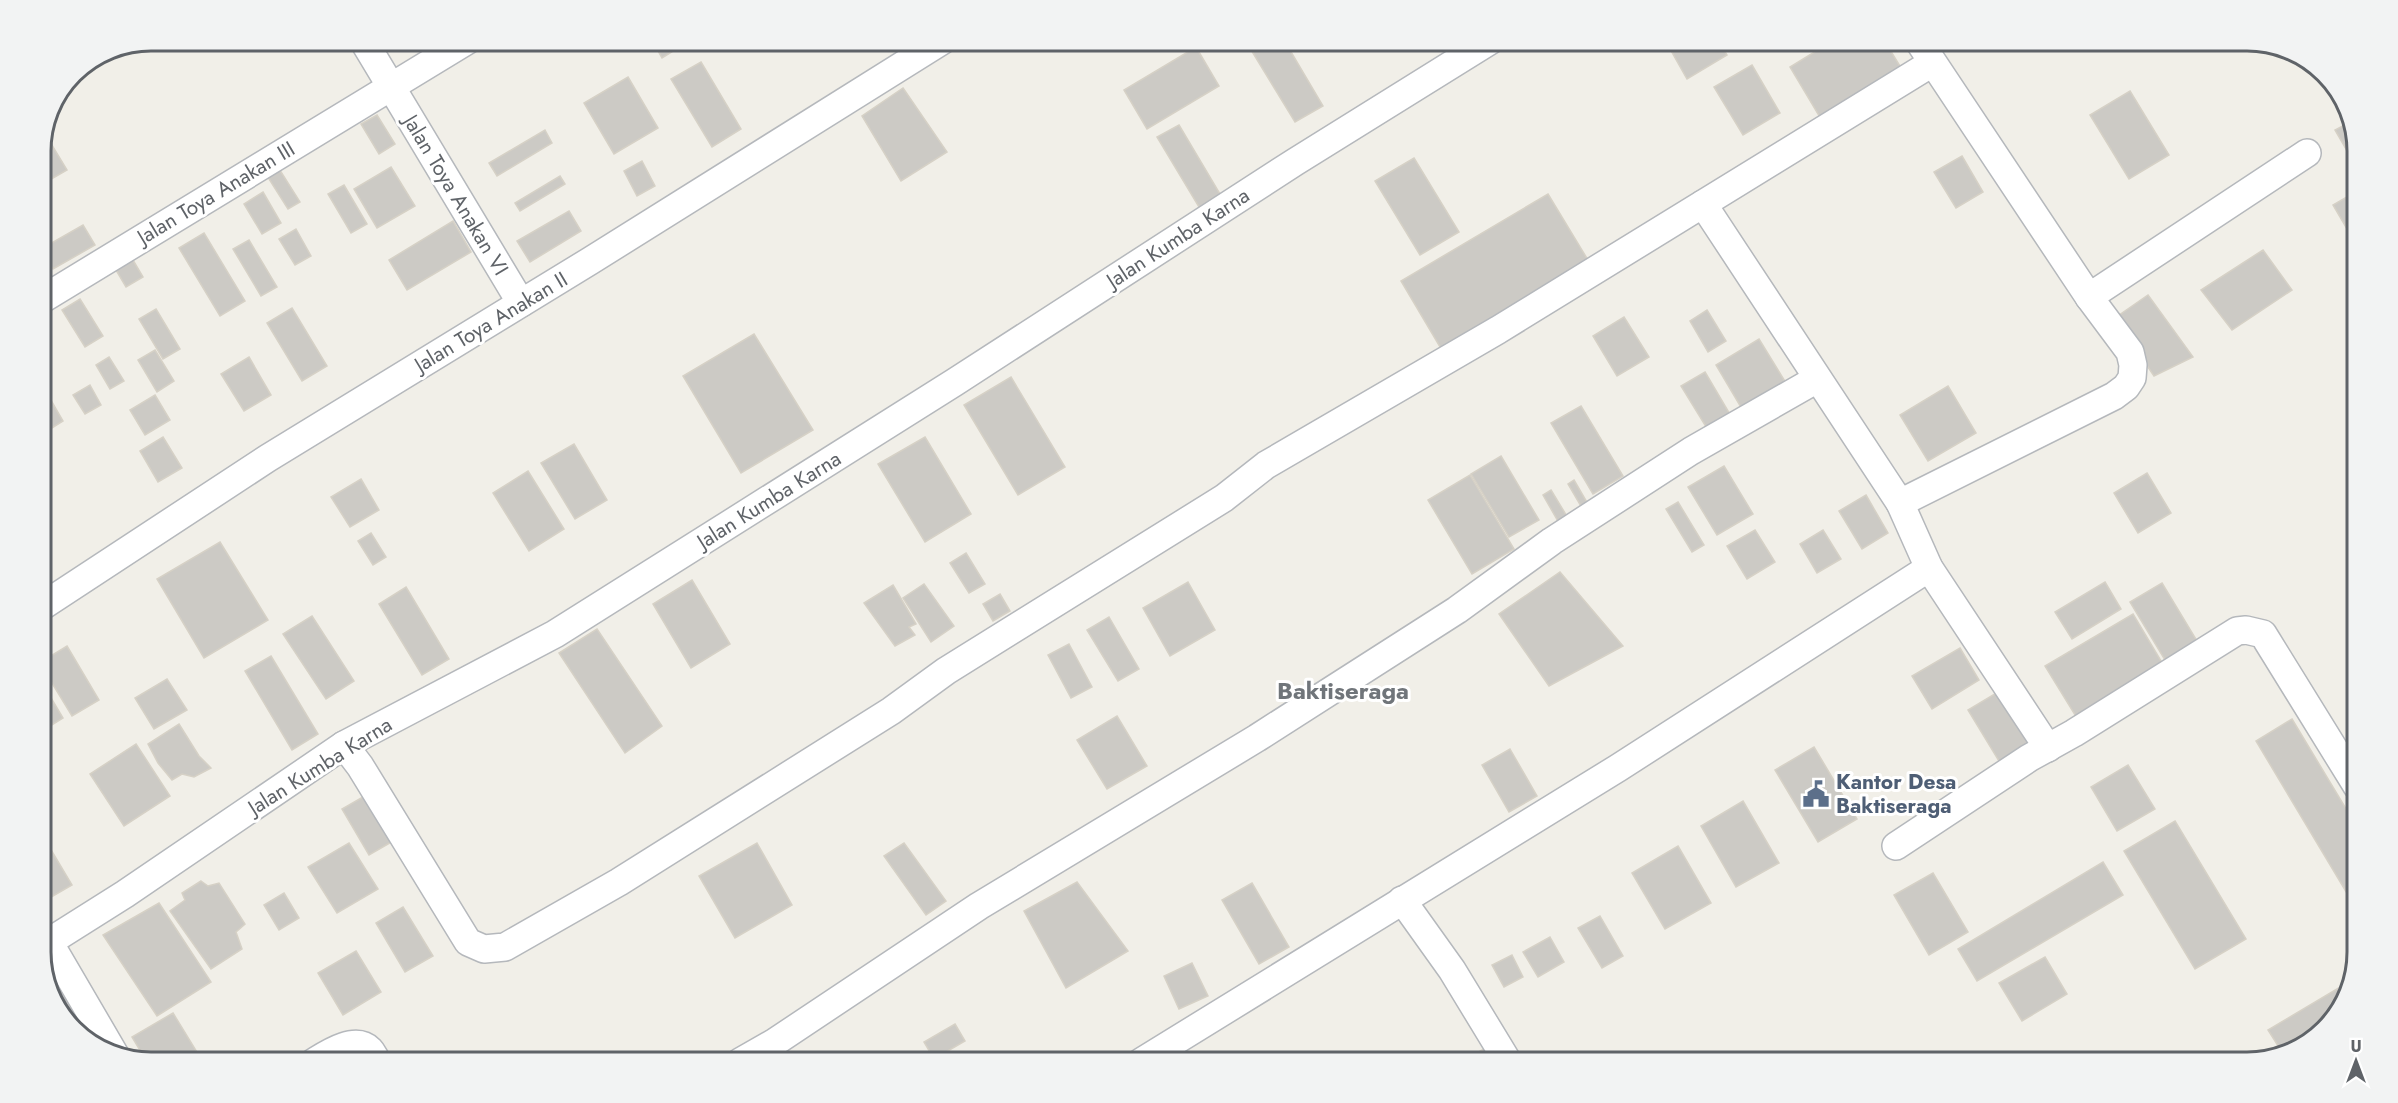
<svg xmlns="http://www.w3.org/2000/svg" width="2398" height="1103" font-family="Jost,sans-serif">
<rect width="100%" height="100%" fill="#f1efe8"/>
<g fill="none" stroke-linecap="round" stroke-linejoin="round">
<polyline stroke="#aadaff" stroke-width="8" points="2279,47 2305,62"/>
</g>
<g fill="#cccac5" stroke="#d6d1c6" stroke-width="1.5">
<polygon points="386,40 403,40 390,48"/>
<polygon points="652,40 691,40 662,58"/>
<polygon points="1245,40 1284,40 1323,106 1295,122"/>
<polygon points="1665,40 1718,40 1727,55 1687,79"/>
<polygon points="1834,40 1884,40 1903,71 1821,119 1790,67"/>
<polygon points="1196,47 1219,86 1147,129 1124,90"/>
<polygon points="701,62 741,129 712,147 671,79"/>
<polygon points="1752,65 1780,113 1743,135 1714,87"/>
<polygon points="628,77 658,128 614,154 584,103"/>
<polygon points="903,88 947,152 901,181 862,116"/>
<polygon points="2130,91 2169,155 2129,179 2090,115"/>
<polygon points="377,115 395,144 379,154 361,124"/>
<polygon points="2350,122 2357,144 2357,168 2335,130"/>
<polygon points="1179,125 1220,194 1199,207 1157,137"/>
<polygon points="545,130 552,143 497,176 489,163"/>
<polygon points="47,137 67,170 41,185 41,144"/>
<polygon points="1962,156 1983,192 1956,208 1934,172"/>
<polygon points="1414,158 1459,232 1420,255 1375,181"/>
<polygon points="642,161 655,186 637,196 624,171"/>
<polygon points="276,164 300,202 288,209 264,171"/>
<polygon points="391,167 415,206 377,228 354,189"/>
<polygon points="560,176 565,184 520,211 515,203"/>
<polygon points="344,185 367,224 351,233 328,194"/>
<polygon points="2357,191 2357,246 2333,205"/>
<polygon points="263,192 281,223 262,234 244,204"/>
<polygon points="1548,194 1591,265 1443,352 1401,281"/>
<polygon points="569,211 581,231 530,262 517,241"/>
<polygon points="453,221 471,252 407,290 389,260"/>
<polygon points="83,225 95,245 53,269 41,249"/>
<polygon points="296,229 311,256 295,265 279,239"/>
<polygon points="204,233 245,301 220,316 179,248"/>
<polygon points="249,240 277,287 261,296 233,249"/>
<polygon points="2263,250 2292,290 2232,330 2201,290"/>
<polygon points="130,255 143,277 126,287 113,265"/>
<polygon points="2148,295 2193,357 2154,376 2115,318"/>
<polygon points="80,299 103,336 85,347 62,310"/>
<polygon points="292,308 327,366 302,381 267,323"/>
<polygon points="156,309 180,349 163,359 139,319"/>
<polygon points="1707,310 1726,341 1708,352 1690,321"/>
<polygon points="1624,317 1649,357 1617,376 1593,336"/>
<polygon points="754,334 813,430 741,473 683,376"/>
<polygon points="1759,339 1786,383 1742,409 1716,365"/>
<polygon points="155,350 174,381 157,392 138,360"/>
<polygon points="109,357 124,381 110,389 96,365"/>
<polygon points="249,357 271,395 244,411 221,374"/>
<polygon points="1705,372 1731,416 1708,430 1681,386"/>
<polygon points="1011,377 1065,467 1018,495 964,405"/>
<polygon points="41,383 63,421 41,435"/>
<polygon points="90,385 101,405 85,414 73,395"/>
<polygon points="1948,386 1976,433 1928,461 1900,415"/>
<polygon points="155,395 170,420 145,435 130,410"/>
<polygon points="1581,406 1623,476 1593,494 1551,423"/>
<polygon points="163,437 182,468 158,482 140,451"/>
<polygon points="925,437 971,514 925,542 878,464"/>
<polygon points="574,444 607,500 575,519 541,463"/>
<polygon points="1501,456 1539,520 1509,537 1471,474"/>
<polygon points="1724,466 1753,514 1717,535 1688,487"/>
<polygon points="528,471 564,529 529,551 493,493"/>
<polygon points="2147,473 2171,513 2138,533 2114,493"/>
<polygon points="1470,475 1514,549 1472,574 1428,500"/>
<polygon points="361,479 379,510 350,527 331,497"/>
<polygon points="1574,480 1588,504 1582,508 1568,484"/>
<polygon points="1551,490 1568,518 1559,523 1543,495"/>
<polygon points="1866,495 1888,533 1862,549 1839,511"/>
<polygon points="1678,502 1704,545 1692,552 1666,509"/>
<polygon points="1755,530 1775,562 1747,579 1727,546"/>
<polygon points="1823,530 1841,559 1817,573 1800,544"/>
<polygon points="371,533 386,557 373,565 358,541"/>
<polygon points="220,542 268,620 204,658 157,579"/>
<polygon points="966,553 985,584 969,593 950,563"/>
<polygon points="1560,572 1623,646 1549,686 1499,614"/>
<polygon points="692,580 730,644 691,668 653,604"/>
<polygon points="1188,582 1215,630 1170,656 1143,608"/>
<polygon points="2105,582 2121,609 2072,639 2055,612"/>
<polygon points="2162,583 2197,641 2165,660 2130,602"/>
<polygon points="924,584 954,626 931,642 903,598"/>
<polygon points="893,585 916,624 909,627 915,635 895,646 864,603"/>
<polygon points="406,587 449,659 422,675 379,604"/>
<polygon points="1000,594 1010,611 993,621 983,604"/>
<polygon points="2133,614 2167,671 2080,723 2045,666"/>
<polygon points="312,616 354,681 326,699 283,634"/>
<polygon points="1109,617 1139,669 1118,681 1087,630"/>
<polygon points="597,629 662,726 625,753 559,653"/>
<polygon points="1069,644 1092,687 1071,698 1048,655"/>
<polygon points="67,646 99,700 72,716 41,665 41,662"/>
<polygon points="1960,648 1979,680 1932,709 1912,676"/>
<polygon points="271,656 318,734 292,750 245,671"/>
<polygon points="167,679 187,710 154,729 135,698"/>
<polygon points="41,681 63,718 47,728 41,717"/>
<polygon points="1998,692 2032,748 2002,766 1968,710"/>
<polygon points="1117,716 1147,766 1107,789 1077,740"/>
<polygon points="2292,719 2357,827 2357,910 2256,741"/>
<polygon points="179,724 199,756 211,768 194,777 182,774 172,780 158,763 148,744"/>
<polygon points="136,744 170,796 124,826 90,774"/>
<polygon points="1814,747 1857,819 1818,842 1775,770"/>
<polygon points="1510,749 1537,796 1509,812 1482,765"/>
<polygon points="2128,765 2155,809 2117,831 2091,787"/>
<polygon points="375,790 402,836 369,855 342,809"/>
<polygon points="1743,801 1779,863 1736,887 1701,826"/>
<polygon points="2175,821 2246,939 2195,969 2124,851"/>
<polygon points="41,833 72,885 41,903"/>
<polygon points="349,843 378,889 337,913 308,867"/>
<polygon points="757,843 792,905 735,938 699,876"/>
<polygon points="904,843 946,901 926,915 884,856"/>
<polygon points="1678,846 1711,903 1665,929 1632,873"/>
<polygon points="2103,862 2123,895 1977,981 1958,949"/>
<polygon points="1933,873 1968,932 1929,955 1894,895"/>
<polygon points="201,881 208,886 219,883 245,924 236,932 242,949 211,969 170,911 185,900 182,893"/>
<polygon points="1077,882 1128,951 1066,988 1024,911"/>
<polygon points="1252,883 1289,947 1259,964 1222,900"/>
<polygon points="284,893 299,918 279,930 264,905"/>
<polygon points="159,903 211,982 157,1016 103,935"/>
<polygon points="403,907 433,956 405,972 376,923"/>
<polygon points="1600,916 1623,956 1602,968 1578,928"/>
<polygon points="1550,937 1564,962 1538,977 1523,952"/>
<polygon points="356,951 381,992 343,1015 318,973"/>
<polygon points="1512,955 1523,977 1504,987 1492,965"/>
<polygon points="2045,957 2067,994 2022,1021 1999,983"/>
<polygon points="1192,963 1208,996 1179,1009 1164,976"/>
<polygon points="57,979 72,1004 61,1011 50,983"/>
<polygon points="2352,980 2349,995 2309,1044 2282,1052 2268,1030"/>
<polygon points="73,1004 89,1030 82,1034 63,1019 60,1012"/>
<polygon points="173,1013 203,1062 147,1062 132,1037"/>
<polygon points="955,1024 965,1041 934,1059 924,1042"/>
<polygon points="1495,1043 1506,1062 1460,1062"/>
<polygon points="2276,1047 2280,1053 2263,1058 2262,1056"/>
</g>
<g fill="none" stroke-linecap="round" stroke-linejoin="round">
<defs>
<g id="minor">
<polyline points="363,40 521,303"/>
<polyline points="1703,204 1900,503 1929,568 2048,748"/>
<polyline points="2089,297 2307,153"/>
<polyline points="41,300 468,40"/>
<polyline points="1900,503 2114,396 2126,387 2132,378 2133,365 2130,352 2089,297 1918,40"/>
<polyline points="41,607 268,458 590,261 943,40"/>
<polyline points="344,745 360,766 468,942 484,949 505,947 619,882 891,711 946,671 1224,498 1266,465 1498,330 1932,63"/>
<polyline points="1896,846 2029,758 2074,733 2237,631 2246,630 2263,634 2357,786"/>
<polyline points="1402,900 1452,970 1508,1062"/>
<polyline points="49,942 115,1055"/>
<polyline points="41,947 125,894 344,745 555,634 955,382 1295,162 1491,40"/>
<path d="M 314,1062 C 327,1054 355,1035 370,1050 C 373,1053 375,1059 378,1062"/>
<polyline points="740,1062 775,1042 979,906 1257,738 1457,610 1552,541 1691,451 1817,379"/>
<polyline points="1141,1062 1618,768 1929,568"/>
</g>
</defs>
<use href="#minor" stroke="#b5b8bc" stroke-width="30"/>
<use href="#minor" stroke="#fff" stroke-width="27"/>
</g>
<defs>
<symbol id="civic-bare" viewBox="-9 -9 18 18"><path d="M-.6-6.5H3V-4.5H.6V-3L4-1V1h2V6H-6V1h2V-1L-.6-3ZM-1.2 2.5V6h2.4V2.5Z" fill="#5c6f8a" stroke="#fff" stroke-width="2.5" paint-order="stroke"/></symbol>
</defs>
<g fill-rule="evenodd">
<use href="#civic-bare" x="1797" y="775" width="38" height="38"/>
</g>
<g text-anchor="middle" stroke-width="6" stroke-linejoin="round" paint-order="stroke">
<g font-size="21" fill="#5f6368" stroke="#fff">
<text transform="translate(216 193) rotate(-31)" y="7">Jalan Toya Anakan III</text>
<text transform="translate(456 195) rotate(59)" y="7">Jalan Toya Anakan VI</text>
<text transform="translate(1178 238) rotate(-33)" y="7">Jalan Kumba Karna</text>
<text transform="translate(491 322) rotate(-31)" y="7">Jalan Toya Anakan II</text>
<text transform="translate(769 500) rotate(-32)" y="7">Jalan Kumba Karna</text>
<text transform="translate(320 766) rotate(-32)" y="7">Jalan Kumba Karna</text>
</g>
<g font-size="21" font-weight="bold" fill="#4e5e75" stroke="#fff" text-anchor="start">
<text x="1836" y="789">Kantor Desa<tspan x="1836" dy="24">Baktiseraga</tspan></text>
</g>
<g font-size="24" font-weight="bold" fill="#70757a" stroke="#fff">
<text x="1343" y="699">Baktiseraga</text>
</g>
</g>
<path d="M0 0H2398V1103H0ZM151 51H2247A100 100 0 0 1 2347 151V952A100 100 0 0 1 2247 1052H151A100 100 0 0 1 51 952V151A100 100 0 0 1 151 51Z" fill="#f2f3f3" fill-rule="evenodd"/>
<path fill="none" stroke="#5f6368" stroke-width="3" d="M151 51H2247A100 100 0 0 1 2347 151V952A100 100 0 0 1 2247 1052H151A100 100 0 0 1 51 952V151A100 100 0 0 1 151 51Z"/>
<g transform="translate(2356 1061)" stroke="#ffffff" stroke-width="4.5" paint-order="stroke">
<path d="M0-4.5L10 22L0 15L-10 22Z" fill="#5f6368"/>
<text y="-9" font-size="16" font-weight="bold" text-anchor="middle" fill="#5f6368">U</text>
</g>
</svg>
